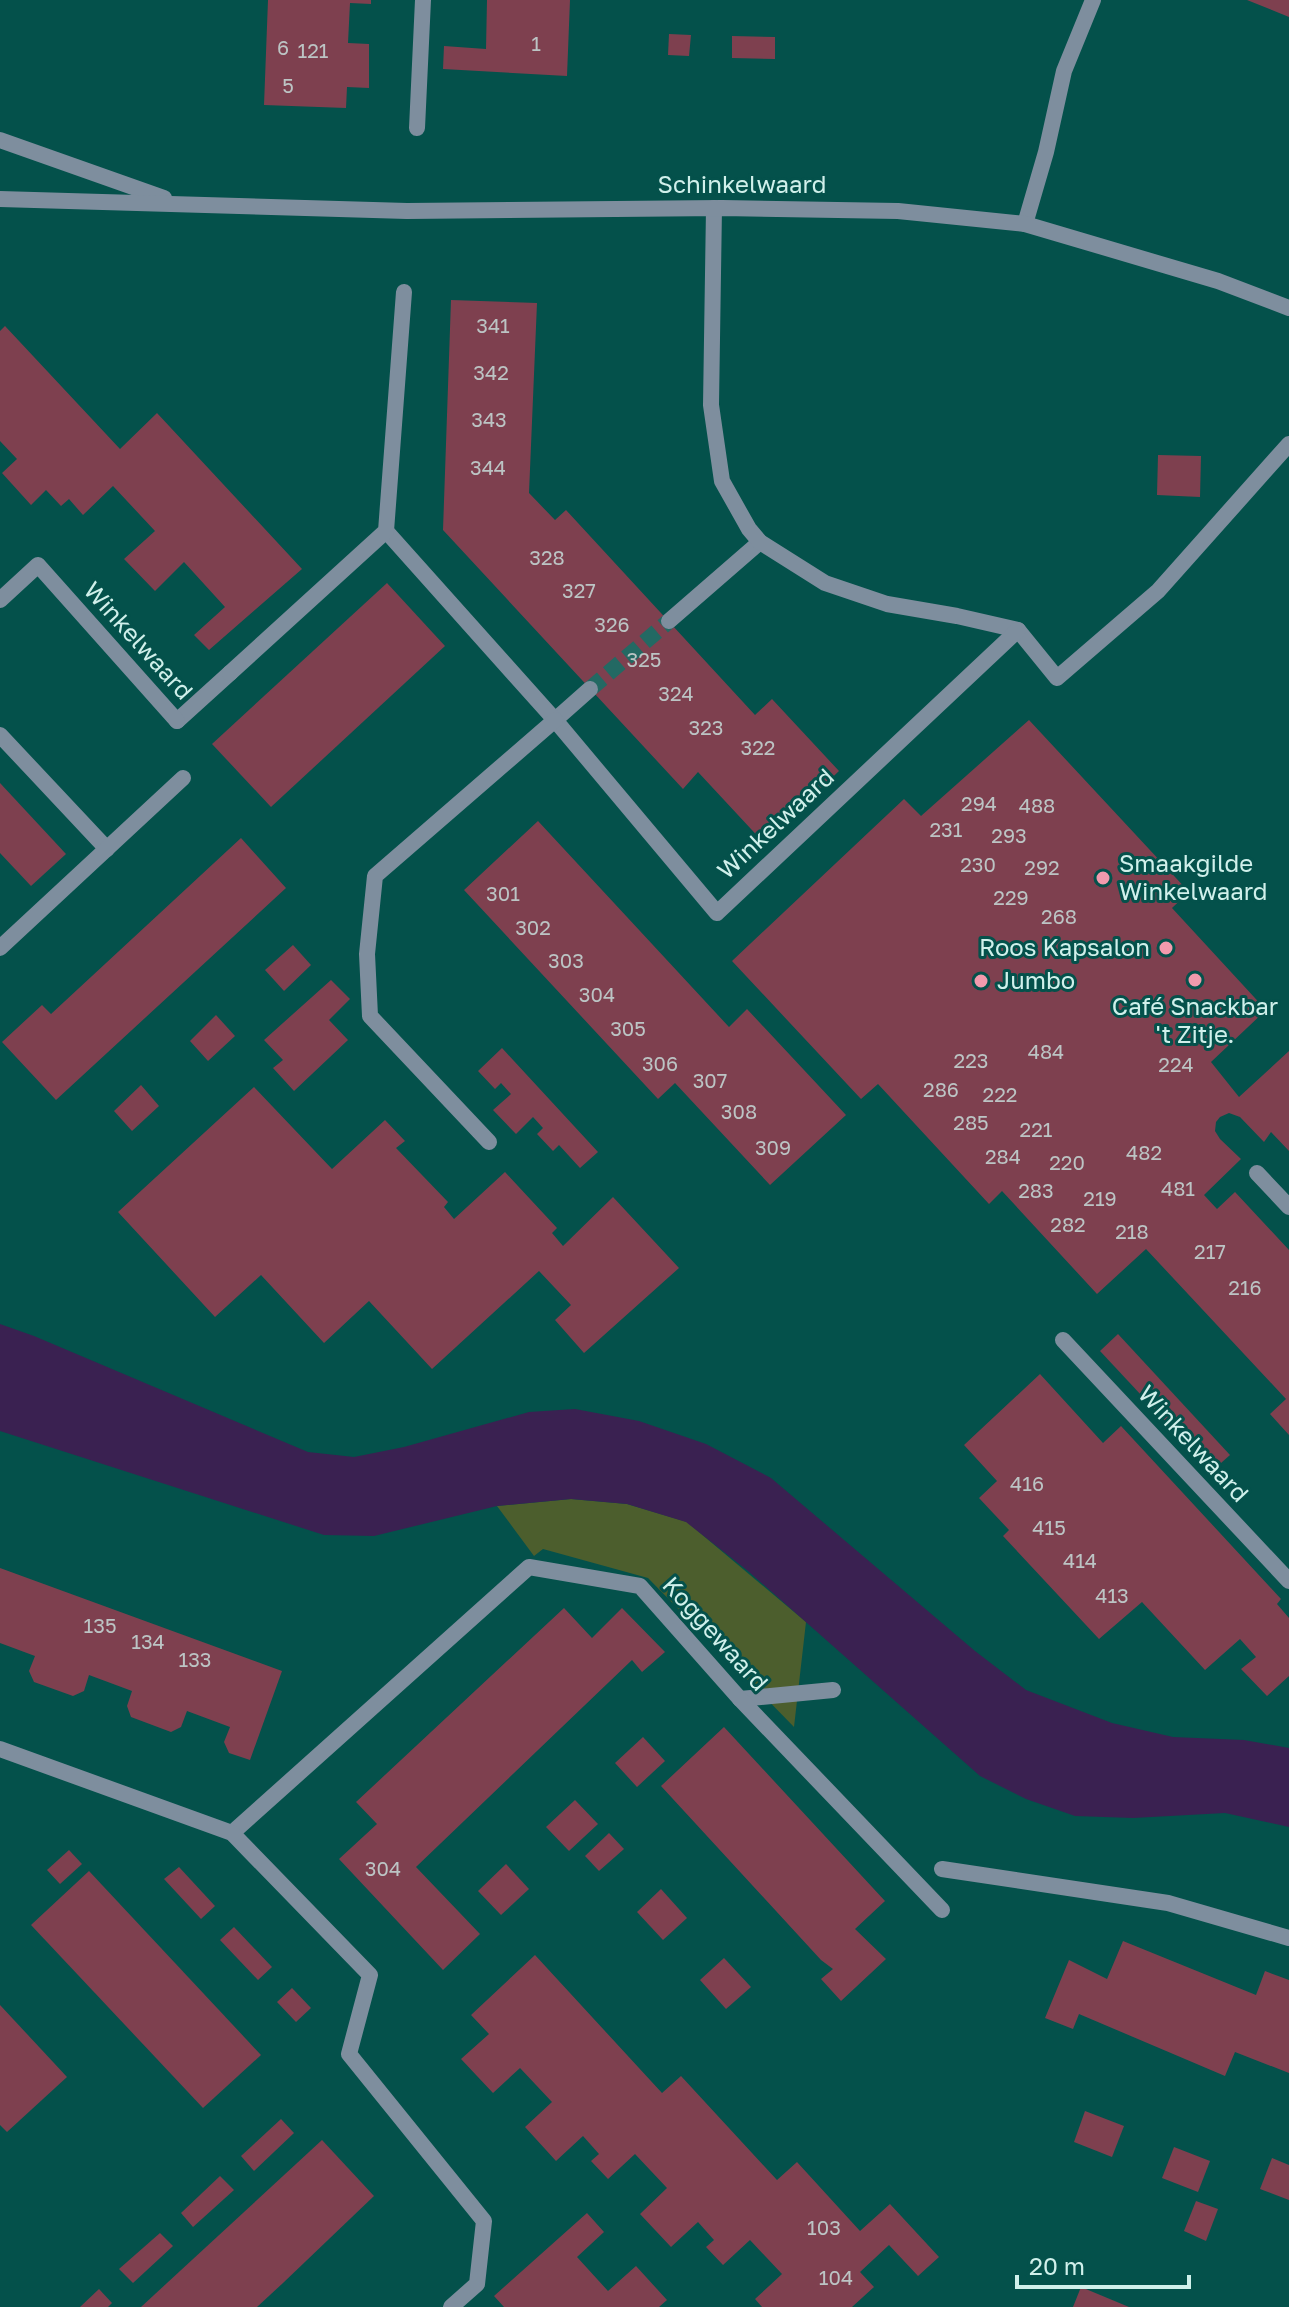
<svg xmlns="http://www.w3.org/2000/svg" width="1289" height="2307" font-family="'Golos Text',sans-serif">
<rect width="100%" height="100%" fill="#04514b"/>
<polygon fill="#4c5e2d" points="571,1499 627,1504 687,1522 806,1622 794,1727 648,1578 543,1549 534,1556 497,1506"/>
<polygon fill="#3a2151" points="0,1324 34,1336 308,1452 354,1457 404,1447 529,1412 575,1409 639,1421 706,1444 771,1478 975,1651 1026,1690 1112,1723 1173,1737 1244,1740 1289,1748 1289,1827 1225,1813 1133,1818 1075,1816 1026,1799 980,1776 748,1571 686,1522 627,1504 571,1499 497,1506 374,1536 324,1535 0,1431"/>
<g fill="#7e404f">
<polygon points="268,0 371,0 371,4 350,3 348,43 369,44 369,88 347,87 346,108 264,105"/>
<polygon points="487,0 570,0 567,76 443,69 444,46 486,49"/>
<polygon points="1247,0 1289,0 1289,17"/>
<polygon points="669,34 691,35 689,56 668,55"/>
<polygon points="732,36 775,37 775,59 732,58"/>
<polygon points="451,300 537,303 529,493 555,520 566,510 755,715 772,699 839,771 764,843 698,772 683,789 443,530"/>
<polygon points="5,326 120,449 157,413 302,569 209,650 194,635 225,607 184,562 155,591 124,559 155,531 113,486 83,515 69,499 61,506 46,490 31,505 2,473 17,459 0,441 0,331"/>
<polygon points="1158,455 1201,456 1200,497 1157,495"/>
<polygon points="387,583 445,646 271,807 212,744"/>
<polygon points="1029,720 1189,892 1172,908 1266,1010 1211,1062 1239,1097 1289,1051 1289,1151 1271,1132 1264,1142 1240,1117 1229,1113 1220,1117 1216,1122 1215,1131 1220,1139 1241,1159 1204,1195 1217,1209 1235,1192 1289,1250 1289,1435 1270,1414 1286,1399 1146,1249 1097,1294 1002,1191 989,1204 878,1084 861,1099 732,961 904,799 921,816"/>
<polygon points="0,783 66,854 31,886 0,853"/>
<polygon points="538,821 729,1027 747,1009 846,1115 770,1185 675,1083 658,1099 464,890"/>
<polygon points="241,838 286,888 56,1100 2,1042 42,1005 51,1014"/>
<polygon points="293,945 311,965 284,991 265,970"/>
<polygon points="331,980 350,999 329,1020 348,1040 294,1091 273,1068 283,1060 264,1040"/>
<polygon points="216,1015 235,1036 208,1061 190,1041"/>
<polygon points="502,1048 598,1152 580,1168 559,1145 553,1151 537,1134 543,1128 533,1117 516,1134 493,1110 511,1094 501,1083 495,1089 478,1071"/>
<polygon points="141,1085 159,1106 132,1131 114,1111"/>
<polygon points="254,1087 332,1169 385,1120 405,1141 396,1148 448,1202 444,1207 454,1219 505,1172 557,1228 552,1233 563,1246 613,1197 679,1268 584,1353 555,1320 571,1305 539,1271 432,1369 369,1301 324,1343 261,1275 215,1317 118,1212"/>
<polygon points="1118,1334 1230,1455 1212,1471 1100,1351"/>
<polygon points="1040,1374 1103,1443 1121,1426 1281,1599 1277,1604 1289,1618 1289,1676 1267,1696 1241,1669 1256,1657 1240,1639 1205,1670 1142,1602 1099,1639 1003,1536 1009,1530 979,1498 997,1481 964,1445"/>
<polygon points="0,1568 282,1671 250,1760 229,1753 224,1742 230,1727 187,1711 181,1727 171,1732 131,1717 127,1706 132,1691 89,1675 84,1691 73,1696 34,1682 29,1671 35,1656 0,1643"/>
<polygon points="564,1608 592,1638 622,1608 665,1652 642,1672 632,1660 416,1867 480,1934 443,1970 339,1859 377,1824 356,1802"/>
<polygon points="724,1727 885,1901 855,1929 886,1959 841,2001 821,1979 833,1969 821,1960 661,1786"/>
<polygon points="643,1737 665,1761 637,1787 615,1763"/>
<polygon points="575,1800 598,1824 569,1851 546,1827"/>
<polygon points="609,1833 624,1849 599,1871 585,1856"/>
<polygon points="69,1850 82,1864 60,1884 47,1870"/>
<polygon points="506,1864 529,1889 501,1915 478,1891"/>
<polygon points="179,1867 215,1906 201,1919 164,1879"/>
<polygon points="89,1871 261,2055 203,2108 31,1925"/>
<polygon points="661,1889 687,1918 663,1940 637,1912"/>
<polygon points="234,1927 272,1967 258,1980 220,1940"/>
<polygon points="1123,1941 1256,1995 1265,1971 1289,1980 1289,2073 1235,2052 1225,2076 1079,2014 1073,2029 1045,2018 1069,1960 1107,1979"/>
<polygon points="535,1955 662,2093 681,2076 777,2180 797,2162 860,2231 890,2204 939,2257 918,2276 889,2245 860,2272 874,2287 852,2307 762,2307 755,2299 782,2274 750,2240 723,2265 706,2247 714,2240 698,2222 671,2247 640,2214 667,2188 635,2154 608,2179 591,2161 599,2154 583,2136 556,2161 525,2127 552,2102 520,2068 493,2093 461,2059 489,2034 471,2015"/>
<polygon points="724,1958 751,1987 726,2009 700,1980"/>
<polygon points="292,1988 311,2008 296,2022 277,2002"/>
<polygon points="0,2005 67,2077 7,2132 0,2125"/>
<polygon points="1085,2111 1124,2126 1112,2157 1074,2142"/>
<polygon points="281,2119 294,2133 254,2171 241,2156"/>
<polygon points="322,2140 374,2196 283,2283 257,2307 141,2307"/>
<polygon points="1174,2147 1210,2161 1198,2192 1162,2178"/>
<polygon points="1272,2158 1289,2165 1289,2200 1260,2189"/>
<polygon points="220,2176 234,2190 193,2227 181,2213"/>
<polygon points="1196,2201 1218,2209 1206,2241 1184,2231"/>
<polygon points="587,2213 604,2232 577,2257 608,2291 636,2266 667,2300 659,2307 504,2307 494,2296"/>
<polygon points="160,2233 173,2246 133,2283 119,2269"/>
<polygon points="1081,2287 1129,2307 1073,2307"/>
<polygon points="99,2289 112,2303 108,2307 80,2307"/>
</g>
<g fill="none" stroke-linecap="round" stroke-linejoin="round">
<polyline stroke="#236963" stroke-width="16" stroke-dasharray="16 8" stroke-linecap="butt" points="590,689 669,621"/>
<g stroke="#7e8e9e" stroke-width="16">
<polyline points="669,621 760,542"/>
<polyline points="555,720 590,689"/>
<polyline points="177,721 230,673"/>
<polyline points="1063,1340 1289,1581"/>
<polyline points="740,1699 833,1690"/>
<polyline points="232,1833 529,1567 640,1586 740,1699 942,1910"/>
<polyline points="942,1869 1168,1903 1289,1938"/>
</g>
<g stroke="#7e8e9e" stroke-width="16">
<polyline points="417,128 423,0"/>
<polyline points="714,208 711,405 722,481 749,529 760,542 825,583 887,604 957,616 1018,630 1057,678 1158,591 1289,444"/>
<polyline points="1025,224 1046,152 1064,71 1093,0"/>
<polyline points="386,531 555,720 717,913 1018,630"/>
<polyline points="0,600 38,565 177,721"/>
<polyline points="230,673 386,531 404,292"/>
<polyline points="0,735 107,849"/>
<polyline points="0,948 183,778"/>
<polyline points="489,1142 370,1016 367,954 375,876 555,720"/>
<polyline points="1257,1173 1289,1207"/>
<polyline points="0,1749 232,1833 370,1975 349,2054 484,2221 477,2284 451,2307"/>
</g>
<g stroke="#7e8e9e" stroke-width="16">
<polyline points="0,140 164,198"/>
<polyline points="0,199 407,211 722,208 898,211 1025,224 1218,281 1289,308"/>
</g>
</g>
<g fill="#f29aad" stroke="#04514b" stroke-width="3">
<circle cx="1103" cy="878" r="8"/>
<circle cx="1166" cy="948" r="8"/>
<circle cx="1195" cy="980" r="8"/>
<circle cx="981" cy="981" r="8"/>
</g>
<g text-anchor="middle" stroke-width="6" stroke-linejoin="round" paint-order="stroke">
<g font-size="20" fill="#bcc4c4">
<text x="536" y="51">1</text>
<text x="283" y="55">6</text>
<text x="313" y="58">121</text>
<text x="288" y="93">5</text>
<text x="493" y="333">341</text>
<text x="491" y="380">342</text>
<text x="489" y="427">343</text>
<text x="488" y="475">344</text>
<text x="547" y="565">328</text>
<text x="579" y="598">327</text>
<text x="612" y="632">326</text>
<text x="644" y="667">325</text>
<text x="676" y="701">324</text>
<text x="706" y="735">323</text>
<text x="758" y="755">322</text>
<text x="979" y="811">294</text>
<text x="1037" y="813">488</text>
<text x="946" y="837">231</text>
<text x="1009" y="843">293</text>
<text x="978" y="872">230</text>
<text x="1042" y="875">292</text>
<text x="503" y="901">301</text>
<text x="1011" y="905">229</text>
<text x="1059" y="924">268</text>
<text x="533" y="935">302</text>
<text x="566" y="968">303</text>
<text x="597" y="1002">304</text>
<text x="628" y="1036">305</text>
<text x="1046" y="1059">484</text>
<text x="971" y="1068">223</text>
<text x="660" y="1071">306</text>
<text x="1176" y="1072">224</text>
<text x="710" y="1088">307</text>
<text x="941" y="1097">286</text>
<text x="1000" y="1102">222</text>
<text x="739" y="1119">308</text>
<text x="971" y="1130">285</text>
<text x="1036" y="1137">221</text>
<text x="773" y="1155">309</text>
<text x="1144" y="1160">482</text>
<text x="1003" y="1164">284</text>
<text x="1067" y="1170">220</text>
<text x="1178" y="1196">481</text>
<text x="1036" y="1198">283</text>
<text x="1100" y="1206">219</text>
<text x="1068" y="1232">282</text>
<text x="1132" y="1239">218</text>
<text x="1210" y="1259">217</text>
<text x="1245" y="1295">216</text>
<text x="1027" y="1491">416</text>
<text x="1049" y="1535">415</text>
<text x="1080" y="1568">414</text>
<text x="1112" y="1603">413</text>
<text x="100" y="1633">135</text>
<text x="148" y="1649">134</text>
<text x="195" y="1667">133</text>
<text x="383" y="1876">304</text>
<text x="824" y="2235">103</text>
<text x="836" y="2285">104</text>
</g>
<g font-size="24" fill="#d0f0eb" stroke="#04514b">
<text x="742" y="193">Schinkelwaard</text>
<text transform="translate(138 641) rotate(48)" y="8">Winkelwaard</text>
<text transform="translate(776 824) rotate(-43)" y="8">Winkelwaard</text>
<text transform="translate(1193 1444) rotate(47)" y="8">Winkelwaard</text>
<text transform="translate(715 1634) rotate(48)" y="8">Koggewaard</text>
</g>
<g font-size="24" fill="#d0f0eb" stroke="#04514b" text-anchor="start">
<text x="1119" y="872">Smaakgilde<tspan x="1119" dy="28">Winkelwaard</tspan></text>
<text x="1150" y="956" text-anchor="end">Roos Kapsalon</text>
<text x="997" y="989">Jumbo</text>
<text x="1195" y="1015" text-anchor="middle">Café Snackbar<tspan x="1195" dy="28">'t Zitje.</tspan></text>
</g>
</g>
<path d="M1017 2275v12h172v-12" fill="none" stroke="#d0f0eb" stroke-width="4"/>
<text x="1029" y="2275" font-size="24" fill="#d0f0eb" stroke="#04514b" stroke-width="6" paint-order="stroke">20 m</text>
</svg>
